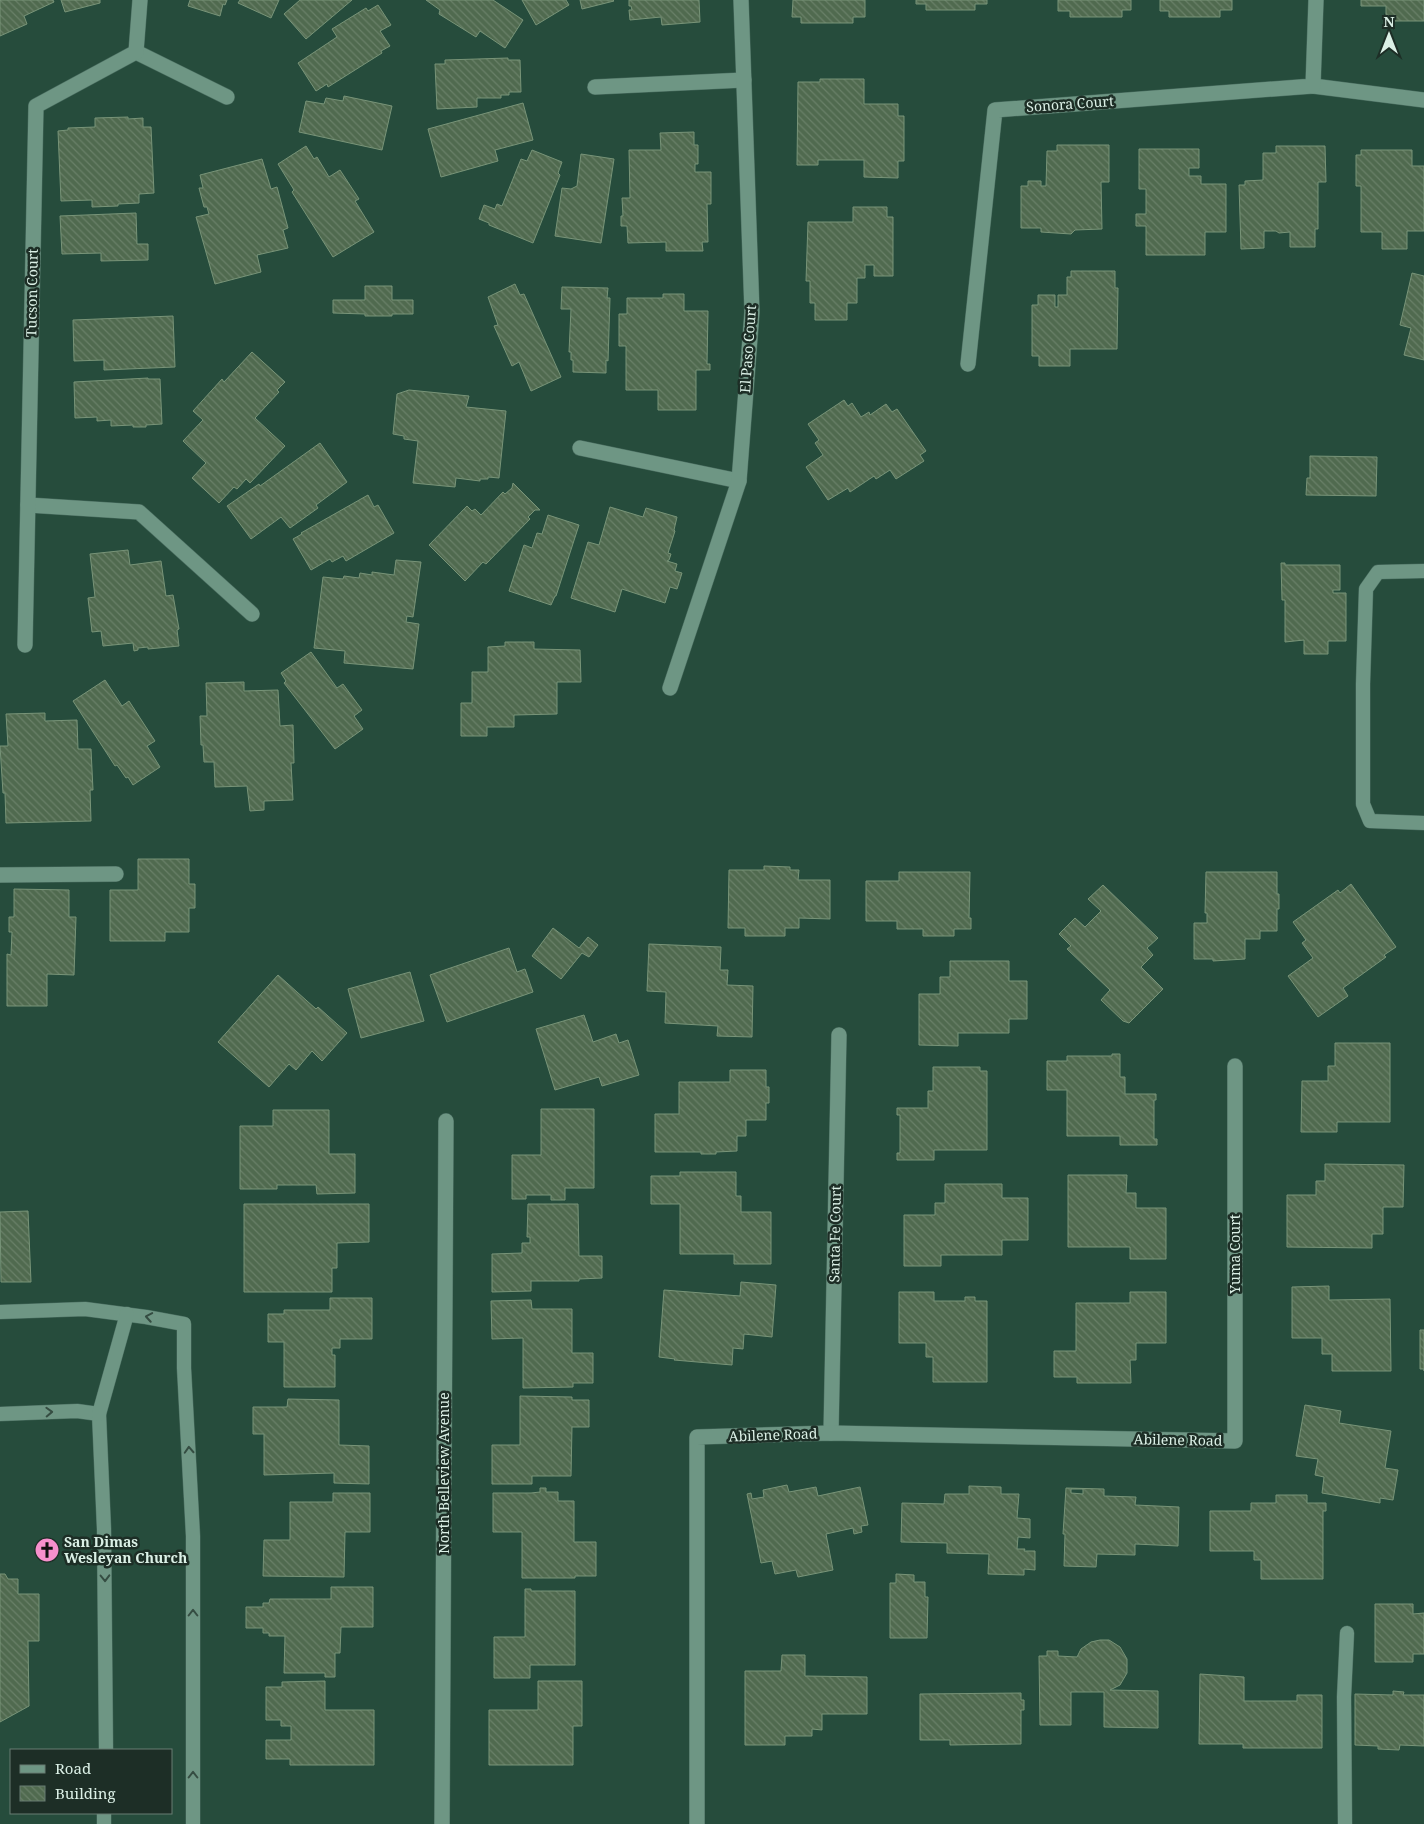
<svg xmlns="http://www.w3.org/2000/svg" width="1424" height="1824" font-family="'Noto Serif',serif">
<defs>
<pattern id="building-back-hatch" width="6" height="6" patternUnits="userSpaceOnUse" patternTransform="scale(1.25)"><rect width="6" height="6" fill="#506a4f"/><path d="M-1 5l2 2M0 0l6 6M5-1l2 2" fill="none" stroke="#698068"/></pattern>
</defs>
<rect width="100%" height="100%" fill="#264c3c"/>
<g fill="url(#building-back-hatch)" stroke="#789478" fill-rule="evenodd">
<polygon points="0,0 53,0 54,2 24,16 27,24 0,36"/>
<polygon points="61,0 100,0 100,3 65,12"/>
<polygon points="190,0 227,0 225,5 223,4 220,16 188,6"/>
<polygon points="240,0 279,0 271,18 238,3"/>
<polygon points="300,0 352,0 306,39 284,14"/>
<polygon points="426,0 493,0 523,20 505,48 480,31 476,37 439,14 440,10"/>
<polygon points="522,0 566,0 569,5 536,25"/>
<polygon points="580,0 613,0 614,1 582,9"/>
<polygon points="629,0 699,0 700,22 662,25 661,17 630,20 629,10 632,10 631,6 629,6"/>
<polygon points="793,0 865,0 865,17 853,17 853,23 801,23 801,17 792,17"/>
<polygon points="916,0 987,0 987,4 975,4 975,10 926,10 926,4 916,4"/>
<polygon points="1058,0 1131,0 1131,10 1122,10 1122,17 1070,17 1070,11 1058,11"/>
<polygon points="1160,0 1232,0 1232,10 1220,10 1220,17 1169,17 1169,11 1160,11"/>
<polygon points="1361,0 1424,0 1424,21 1386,21 1386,6 1361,6"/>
<polygon points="378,5 391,25 380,31 390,46 381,51 382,53 328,87 327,84 316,91 298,63 337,37 332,29 366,8 368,11"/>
<polygon points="508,58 508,60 520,60 521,92 509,92 509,95 501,95 501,98 477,98 477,107 437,109 435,64 445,64 445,60"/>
<polygon points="820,79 864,79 864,104 898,104 898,116 904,116 904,161 898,161 898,178 864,177 864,160 818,160 818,165 797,165 798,82 820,82"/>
<polygon points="344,96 392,106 382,150 299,132 306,101 324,104 326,98 343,101"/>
<polygon points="523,103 533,140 495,150 498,161 441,177 428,129"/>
<polygon points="128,117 128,119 143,118 143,127 151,127 154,193 139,194 139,203 118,204 118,206 92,207 92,200 61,201 58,131 68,130 68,128 95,127 95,118"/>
<polygon points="694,132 694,145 698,145 698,164 695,164 695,172 711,172 711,204 707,204 708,242 702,242 703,251 666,251 666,242 628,243 627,226 621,226 621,216 623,216 622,198 630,198 629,150 661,150 660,133"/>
<polygon points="1057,145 1109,145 1109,182 1101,182 1102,229 1075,230 1071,234 1041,232 1041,228 1021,228 1021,186 1028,186 1028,181 1041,181 1041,186 1046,186 1047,151 1057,151"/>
<polygon points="306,146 314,159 317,157 329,177 340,170 359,199 355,201 374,232 333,257 292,192 294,190 278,164"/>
<polygon points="1276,146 1325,146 1326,182 1318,182 1318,229 1315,229 1315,247 1290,247 1290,232 1279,233 1276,231 1264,231 1264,248 1241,249 1239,185 1245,185 1245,181 1263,180 1263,153 1276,153"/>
<polygon points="1139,149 1199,149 1199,168 1189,168 1189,176 1201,176 1201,184 1226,184 1226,232 1205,232 1205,255 1146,255 1146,226 1136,226 1136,214 1146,214 1146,189 1139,189"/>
<polygon points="532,150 562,162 558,173 560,175 533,243 489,225 489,223 479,219 484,205 495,209 497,204 502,206 521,159 527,161"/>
<polygon points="1361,150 1412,150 1412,166 1424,166 1424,231 1407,231 1407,249 1382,249 1382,232 1361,232 1361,186 1356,186 1356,155 1361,155"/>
<polygon points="581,154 614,159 601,243 555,236 562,188 571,189 577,186"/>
<polygon points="262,159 271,189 277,187 288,228 283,230 288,248 257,255 261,272 215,284 196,217 209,214 207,207 204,207 199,188 203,188 200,175"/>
<polygon points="853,207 887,207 887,217 893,217 893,276 874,276 874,265 865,265 865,278 857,278 857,303 847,303 847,320 815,320 815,303 810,303 810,281 806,281 808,222 853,222"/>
<polygon points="136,213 137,244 148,244 148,260 101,261 101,253 62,254 60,216"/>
<polygon points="1071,271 1115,271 1115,288 1118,288 1117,349 1070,349 1070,366 1039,366 1039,356 1032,356 1032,305 1038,305 1038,295 1055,295 1055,307 1058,307 1058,295 1067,295 1067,277 1071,277"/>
<polygon points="1412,273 1424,276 1424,360 1404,355 1411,328 1400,325"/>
<polygon points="515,284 520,295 524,294 561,377 531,391 519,362 512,366 494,326 498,325 488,297"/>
<polygon points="365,286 392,286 392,300 413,300 413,314 392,314 392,316 365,316 365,314 333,313 333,300 365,300"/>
<polygon points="562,287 608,288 607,298 610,298 608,361 606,360 606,373 573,372 573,360 571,360 571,352 569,352 571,309 561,309"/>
<polygon points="663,294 684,294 684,311 708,311 707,364 710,364 710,370 696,370 696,410 658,410 658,390 626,390 626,346 619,346 619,314 627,314 627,298 663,298"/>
<polygon points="173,316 175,367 104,370 104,360 74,361 73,320"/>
<polygon points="252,352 285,382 277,390 279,392 255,418 285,446 250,483 246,479 237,489 234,487 219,503 192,478 206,463 183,441 203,420 193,411 222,379 224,382"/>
<polygon points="148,378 148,379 160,379 162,424 146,425 146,427 133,427 133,425 111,426 111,420 97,421 97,417 75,418 74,382"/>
<polygon points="409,390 469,396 466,407 506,411 499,478 488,477 488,479 480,479 480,481 456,478 455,487 413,483 418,441 404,439 404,436 393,434 397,394"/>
<polygon points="844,400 848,406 852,403 861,417 869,412 870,415 886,404 892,412 897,409 926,451 920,455 924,461 896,479 890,470 876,479 874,476 850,492 848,488 828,500 806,467 823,455 815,443 819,440 808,424"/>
<polygon points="320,443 347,482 316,505 318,508 290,528 281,517 251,539 227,506 259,484 260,486"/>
<polygon points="1310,456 1377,457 1376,496 1306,495 1307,478 1310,478"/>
<polygon points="513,483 540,510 535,510 528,517 530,519 486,564 483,562 465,581 429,545 467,506 472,511 475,509 481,515 503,492 505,494 512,488"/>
<polygon points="368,495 374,507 378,505 394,533 346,561 343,556 332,562 330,559 311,570 293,539 302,534 301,533"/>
<polygon points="610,507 643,517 646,508 677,517 674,530 675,531 668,553 671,554 669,560 667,561 677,564 675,571 682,573 677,589 670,587 665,603 622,589 615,612 571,598 588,542 599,545"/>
<polygon points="548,515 579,525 556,596 555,596 551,605 509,591 524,545 532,548 537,533 542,534"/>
<polygon points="128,550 130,565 161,561 166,596 173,595 179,629 177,630 179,646 148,649 148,647 138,648 138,650 134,651 133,643 103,646 101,631 92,632 88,598 95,597 90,554"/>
<polygon points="396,560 421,562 413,617 407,616 406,622 419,624 413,669 344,663 345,651 314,648 323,577 343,579 344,576 359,578 360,573 372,575 372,572 394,575"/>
<polygon points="1281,563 1285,563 1285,565 1340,565 1340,590 1333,590 1333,593 1346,593 1346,641 1328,641 1328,654 1304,654 1304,640 1285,642 1285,600 1282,600"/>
<polygon points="505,642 534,642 534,649 580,650 581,682 557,682 557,714 514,715 514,727 487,727 487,736 461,736 461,703 472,703 472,672 488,672 488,647 505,646"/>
<polygon points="311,652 337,688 343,684 362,710 354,716 363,729 335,749 284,683 286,681 281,673"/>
<polygon points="105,680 122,706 129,701 155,741 147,746 160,767 133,785 128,777 126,778 117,765 115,766 73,701"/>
<polygon points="244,682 244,691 278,690 280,726 293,725 294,763 291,763 293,800 264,801 264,810 250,811 247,786 215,787 214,762 204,762 203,745 201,745 200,716 207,716 206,683"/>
<polygon points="45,713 45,721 77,720 78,749 91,749 93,790 90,790 91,821 6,823 5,793 3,793 0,746 8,746 6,714"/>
<polygon points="138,859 189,859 189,884 195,884 195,908 189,908 189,932 165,932 165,941 110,941 110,890 138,890"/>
<polygon points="764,866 790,867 790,870 799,870 798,880 830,880 830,919 799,918 799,928 785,928 785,936 745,936 745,928 728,928 729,870 764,870"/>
<polygon points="899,872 970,872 969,918 971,918 971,929 954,929 954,936 923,936 923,929 897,929 897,921 866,921 866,881 899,881"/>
<polygon points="1206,872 1277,872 1277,894 1279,894 1279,909 1277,909 1277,931 1260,931 1260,939 1245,939 1245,959 1213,961 1213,959 1194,959 1194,923 1207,923 1207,913 1205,913"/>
<polygon points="1351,884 1396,947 1384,955 1386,957 1343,988 1348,996 1318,1017 1288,976 1313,958 1302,943 1306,940 1293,922 1338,890 1340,893"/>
<polygon points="1103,885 1158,938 1147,948 1153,955 1141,967 1163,989 1129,1023 1123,1021 1101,1000 1110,990 1067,949 1071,946 1059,934 1075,918 1085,927 1101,911 1088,899"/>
<polygon points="14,889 69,890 69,917 76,917 74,975 47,974 47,1006 7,1006 7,954 11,955 12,932 9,932 9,917 14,917"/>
<polygon points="553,928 579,948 588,937 598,945 589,957 582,953 561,979 532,956"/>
<polygon points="649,944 721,947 720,970 728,970 727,985 753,986 752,1037 717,1036 718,1026 665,1023 666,992 647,991"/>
<polygon points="509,948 517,972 525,969 533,992 447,1022 430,975"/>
<polygon points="950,961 1009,961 1009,981 1027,981 1027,1019 1009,1019 1009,1033 958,1033 958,1046 919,1045 919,994 940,994 940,977 950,977"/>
<polygon points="410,972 424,1021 361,1038 348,989"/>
<polygon points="278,975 316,1009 318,1007 347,1033 322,1061 312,1051 296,1070 289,1064 269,1087 218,1042"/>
<polygon points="584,1015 593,1042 616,1034 619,1043 628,1040 639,1075 602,1086 599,1077 555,1090 536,1029"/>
<polygon points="1335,1043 1390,1043 1390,1122 1337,1122 1337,1132 1301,1132 1302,1081 1328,1081 1328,1066 1335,1066"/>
<polygon points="1112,1054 1120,1054 1120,1077 1125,1077 1125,1094 1156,1094 1156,1100 1154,1100 1154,1139 1157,1139 1157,1145 1120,1145 1120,1136 1067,1136 1067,1090 1047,1090 1047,1061 1067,1061 1067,1056 1112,1056"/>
<polygon points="933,1067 980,1067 980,1071 987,1071 987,1150 934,1150 934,1160 897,1160 897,1153 900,1153 900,1115 897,1115 897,1108 928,1108 928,1091 933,1091"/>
<polygon points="730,1070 766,1070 766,1087 769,1087 769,1103 766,1103 766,1120 746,1120 746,1136 737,1136 737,1151 716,1152 716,1154 701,1154 701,1152 655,1152 655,1114 679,1114 679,1082 730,1082"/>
<polygon points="541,1109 594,1109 594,1188 565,1188 565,1200 551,1200 551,1195 526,1195 526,1199 512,1199 512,1155 541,1155"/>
<polygon points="273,1110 329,1110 329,1154 355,1154 355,1193 317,1194 316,1185 277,1185 277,1189 240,1189 240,1126 273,1126"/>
<polygon points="1325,1164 1404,1165 1403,1207 1383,1207 1383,1234 1372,1234 1372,1248 1287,1247 1287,1195 1316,1195 1316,1181 1325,1181"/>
<polygon points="680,1172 736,1172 736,1196 741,1196 741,1212 771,1212 771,1264 734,1264 734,1254 680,1254 680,1204 651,1204 651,1176 680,1176"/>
<polygon points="1068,1175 1127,1175 1126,1193 1136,1193 1136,1208 1166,1208 1166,1259 1130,1259 1130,1247 1068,1247"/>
<polygon points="945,1184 1002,1184 1002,1198 1028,1198 1028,1240 1002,1240 1002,1255 941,1255 941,1266 904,1266 904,1215 935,1215 935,1203 945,1203"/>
<polygon points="244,1204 369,1204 369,1242 337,1243 337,1268 332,1268 332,1292 244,1292"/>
<polygon points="528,1204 578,1204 579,1256 602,1256 602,1278 579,1279 579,1281 531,1281 531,1291 492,1292 492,1254 522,1253 522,1243 530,1243 530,1237 527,1237"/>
<polygon points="28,1211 31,1282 1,1282 0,1212"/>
<polygon points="741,1282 776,1285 772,1337 744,1334 743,1349 733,1348 732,1365 674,1360 675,1359 659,1357 664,1290 740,1296"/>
<polygon points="1329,1286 1329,1300 1390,1299 1391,1371 1332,1371 1332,1354 1322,1354 1322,1338 1292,1338 1292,1287"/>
<polygon points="899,1292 934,1292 934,1301 965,1301 965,1297 975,1297 975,1301 987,1301 987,1382 933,1382 933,1357 926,1357 926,1343 899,1343"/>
<polygon points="1130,1292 1166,1292 1166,1343 1136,1343 1136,1360 1130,1360 1131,1383 1077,1383 1077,1377 1054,1377 1054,1351 1076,1351 1076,1303 1130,1303"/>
<polygon points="330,1298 372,1298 372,1339 340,1339 340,1348 332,1348 332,1355 335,1355 335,1387 284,1387 284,1342 268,1342 268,1314 284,1314 284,1310 330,1310"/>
<polygon points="531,1300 532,1309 572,1309 572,1353 593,1353 593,1383 573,1383 573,1387 523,1388 523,1338 492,1339 491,1301"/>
<polygon points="1420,1330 1424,1330 1424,1371 1424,1369 1420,1369"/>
<polygon points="520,1396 572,1397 572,1400 589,1400 589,1427 572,1427 571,1476 532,1476 532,1484 492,1484 492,1445 520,1445"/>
<polygon points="288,1399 339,1400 339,1445 369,1446 369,1484 334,1483 334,1473 264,1475 264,1434 253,1434 253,1407 287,1407"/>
<polygon points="1305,1405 1341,1411 1339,1423 1391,1431 1385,1468 1398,1470 1393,1500 1380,1498 1380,1503 1322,1493 1324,1477 1315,1475 1318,1459 1296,1456"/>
<polygon points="787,1485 789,1492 816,1487 818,1496 860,1487 868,1525 861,1526 862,1532 854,1534 853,1528 826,1534 833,1570 798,1577 796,1570 775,1574 772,1561 761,1563 747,1494 751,1493 752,1499 764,1497 763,1490"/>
<polygon points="969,1486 1001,1487 1001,1494 1019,1494 1017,1518 1030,1519 1030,1538 1018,1537 1017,1549 1025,1549 1024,1551 1035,1551 1035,1570 1024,1569 1024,1575 988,1574 989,1554 947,1553 947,1543 901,1542 902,1503 944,1504 945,1494 969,1494"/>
<polygon points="540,1488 546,1488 546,1492 558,1492 558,1501 574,1501 574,1542 596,1542 596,1576 575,1576 575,1578 522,1578 522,1532 493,1532 493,1493 531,1493 540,1492"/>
<path d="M 1066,1488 L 1104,1489 L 1104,1496 L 1136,1497 L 1135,1505 L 1179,1507 L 1178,1546 L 1135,1544 L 1135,1555 L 1097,1554 L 1096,1567 L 1064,1566 L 1065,1534 L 1063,1534 ZM 1071,1489 L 1083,1489 L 1083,1494 L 1071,1493 Z"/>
<polygon points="333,1493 370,1493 370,1532 345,1532 344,1577 263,1576 264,1540 290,1540 290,1502 333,1502"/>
<polygon points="1276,1495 1307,1495 1307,1503 1326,1503 1326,1511 1323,1511 1323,1579 1261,1579 1261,1560 1254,1560 1254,1551 1210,1551 1210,1511 1251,1511 1251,1503 1276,1503"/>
<polygon points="0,1574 5,1574 8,1579 18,1579 18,1594 39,1594 39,1641 28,1641 29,1706 0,1722"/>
<polygon points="896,1574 914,1575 914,1582 925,1582 925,1597 928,1597 927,1638 890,1638 890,1583 896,1583"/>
<polygon points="331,1587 373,1587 373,1627 341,1627 340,1653 335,1653 335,1677 325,1677 325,1673 284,1673 285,1636 269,1636 269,1633 263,1633 263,1628 246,1628 246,1607 263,1607 263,1603 269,1603 270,1599 331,1599"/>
<polygon points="525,1589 531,1589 531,1591 575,1591 575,1665 530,1665 530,1678 494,1678 494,1637 525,1637"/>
<polygon points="1375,1604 1413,1604 1413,1614 1424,1613 1424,1654 1413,1654 1413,1662 1375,1662"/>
<polygon points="1100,1640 1109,1640 1120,1647 1127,1659 1127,1673 1120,1685 1110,1690 1158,1691 1158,1728 1104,1727 1104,1692 1071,1692 1071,1725 1040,1725 1039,1656 1047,1656 1047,1651 1058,1651 1058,1656 1077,1657 1081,1649 1091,1642"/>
<polygon points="782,1655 805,1655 805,1676 867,1677 867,1714 822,1714 822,1730 812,1729 812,1736 785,1736 785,1745 745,1745 745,1671 781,1671"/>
<polygon points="1200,1674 1244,1677 1244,1701 1297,1701 1297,1695 1322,1695 1322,1748 1243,1748 1243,1744 1199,1744"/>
<polygon points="325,1681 325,1710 374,1710 374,1765 290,1765 290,1759 266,1759 266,1740 291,1740 291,1726 281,1726 281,1720 266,1720 266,1687 282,1687 282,1682"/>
<polygon points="538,1681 582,1681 582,1726 573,1726 573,1765 489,1765 489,1710 538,1710"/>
<polygon points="1393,1691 1404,1692 1403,1695 1424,1695 1424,1746 1400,1745 1399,1750 1378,1749 1378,1746 1355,1745 1355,1694 1393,1695"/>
<polygon points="1021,1693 1021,1700 1024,1700 1024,1710 1021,1710 1021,1744 950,1745 950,1740 920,1740 920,1694"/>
</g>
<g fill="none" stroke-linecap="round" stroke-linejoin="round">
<defs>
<g id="lane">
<polyline points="1424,571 1378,572 1366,589 1363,684 1363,804 1370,821 1424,823"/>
<polyline points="0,1312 85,1309 146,1317 184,1324 184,1368 193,1536 193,1824"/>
<polyline points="0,1414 77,1411 99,1414 104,1529 106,1750"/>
<polyline points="99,1414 127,1314"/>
<polyline points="104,1824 104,1813"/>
<polyline points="1345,1824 1344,1697 1347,1633"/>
</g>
<g id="street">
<polyline points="136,52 227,97"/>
<polyline points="1313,86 1424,100"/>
<polyline points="595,87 744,80"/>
<polyline points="968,364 995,110 1313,86 1316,0"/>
<polyline points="580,448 739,481"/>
<polyline points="28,505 139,512 252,614"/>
<polyline points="25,645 36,106 136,52 140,0"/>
<polyline points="670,688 739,481 752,312 741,0"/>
<polyline points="0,875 116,874"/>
<polyline points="831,1433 839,1035"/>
<polyline points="442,1824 446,1121"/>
<polyline points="697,1824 697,1437 831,1433 1235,1441 1235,1066"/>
</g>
</defs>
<use href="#lane" stroke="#486b5e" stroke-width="15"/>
<use href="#street" stroke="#486b5e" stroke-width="16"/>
<use href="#lane" stroke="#6e9684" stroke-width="14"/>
<use href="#street" stroke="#6e9684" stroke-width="15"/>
</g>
<defs><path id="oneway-chevron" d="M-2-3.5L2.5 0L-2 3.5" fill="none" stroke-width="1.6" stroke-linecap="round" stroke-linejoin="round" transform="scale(1.25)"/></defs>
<g stroke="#354d42">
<use href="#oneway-chevron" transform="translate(149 1317) rotate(-170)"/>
<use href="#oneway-chevron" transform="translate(49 1412) rotate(-2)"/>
<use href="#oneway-chevron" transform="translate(189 1450) rotate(-93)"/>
<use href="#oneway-chevron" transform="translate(105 1578) rotate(89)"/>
<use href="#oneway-chevron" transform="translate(193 1613) rotate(-90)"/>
<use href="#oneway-chevron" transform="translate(193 1775) rotate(-90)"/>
</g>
<defs>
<symbol id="church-disc" viewBox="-11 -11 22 22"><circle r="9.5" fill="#f790cd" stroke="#1d2e26"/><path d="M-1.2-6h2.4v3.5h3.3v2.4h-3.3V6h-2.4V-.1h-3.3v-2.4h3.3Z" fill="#111"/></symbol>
</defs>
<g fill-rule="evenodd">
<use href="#church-disc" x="33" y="1536" width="28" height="28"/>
</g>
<g text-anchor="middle" stroke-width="5" stroke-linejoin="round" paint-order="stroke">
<g font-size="14" fill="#dbf0e6" stroke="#1d2e26">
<text transform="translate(1070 104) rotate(-4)" y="5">Sonora Court</text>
<text transform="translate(32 293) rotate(-89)" y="5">Tucson Court</text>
<text transform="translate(748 349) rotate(-86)" y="5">El Paso Court</text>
<text transform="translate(835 1234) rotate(-89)" y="5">Santa Fe Court</text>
<text transform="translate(1235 1254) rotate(-90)" y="5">Yuma Court</text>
<text transform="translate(773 1435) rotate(-2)" y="5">Abilene Road</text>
<text transform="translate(1178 1440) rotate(1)" y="5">Abilene Road</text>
<text transform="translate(444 1473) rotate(-90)" y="5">North Belleview Avenue</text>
</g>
<g font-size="14" font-weight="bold" fill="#dbf0e6" stroke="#1d2e26" text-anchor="start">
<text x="64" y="1547">San Dimas<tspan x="64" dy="16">Wesleyan Church</tspan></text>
</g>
</g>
<rect x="10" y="1749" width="162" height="65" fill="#1d2e26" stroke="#697c73"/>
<rect x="20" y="1765" width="25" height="8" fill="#6e9684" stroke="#697c73"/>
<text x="55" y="1774" font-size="15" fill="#dbf0e6">Road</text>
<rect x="20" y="1786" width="25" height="15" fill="url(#building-back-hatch)" stroke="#697c73"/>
<text x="55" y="1799" font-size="15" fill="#dbf0e6">Building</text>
<g transform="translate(1389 35)" stroke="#1d2e26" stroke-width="4" paint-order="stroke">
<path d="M0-4L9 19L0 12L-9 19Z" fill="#dbf0e6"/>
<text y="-8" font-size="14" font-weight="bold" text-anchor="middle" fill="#dbf0e6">N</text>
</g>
</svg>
